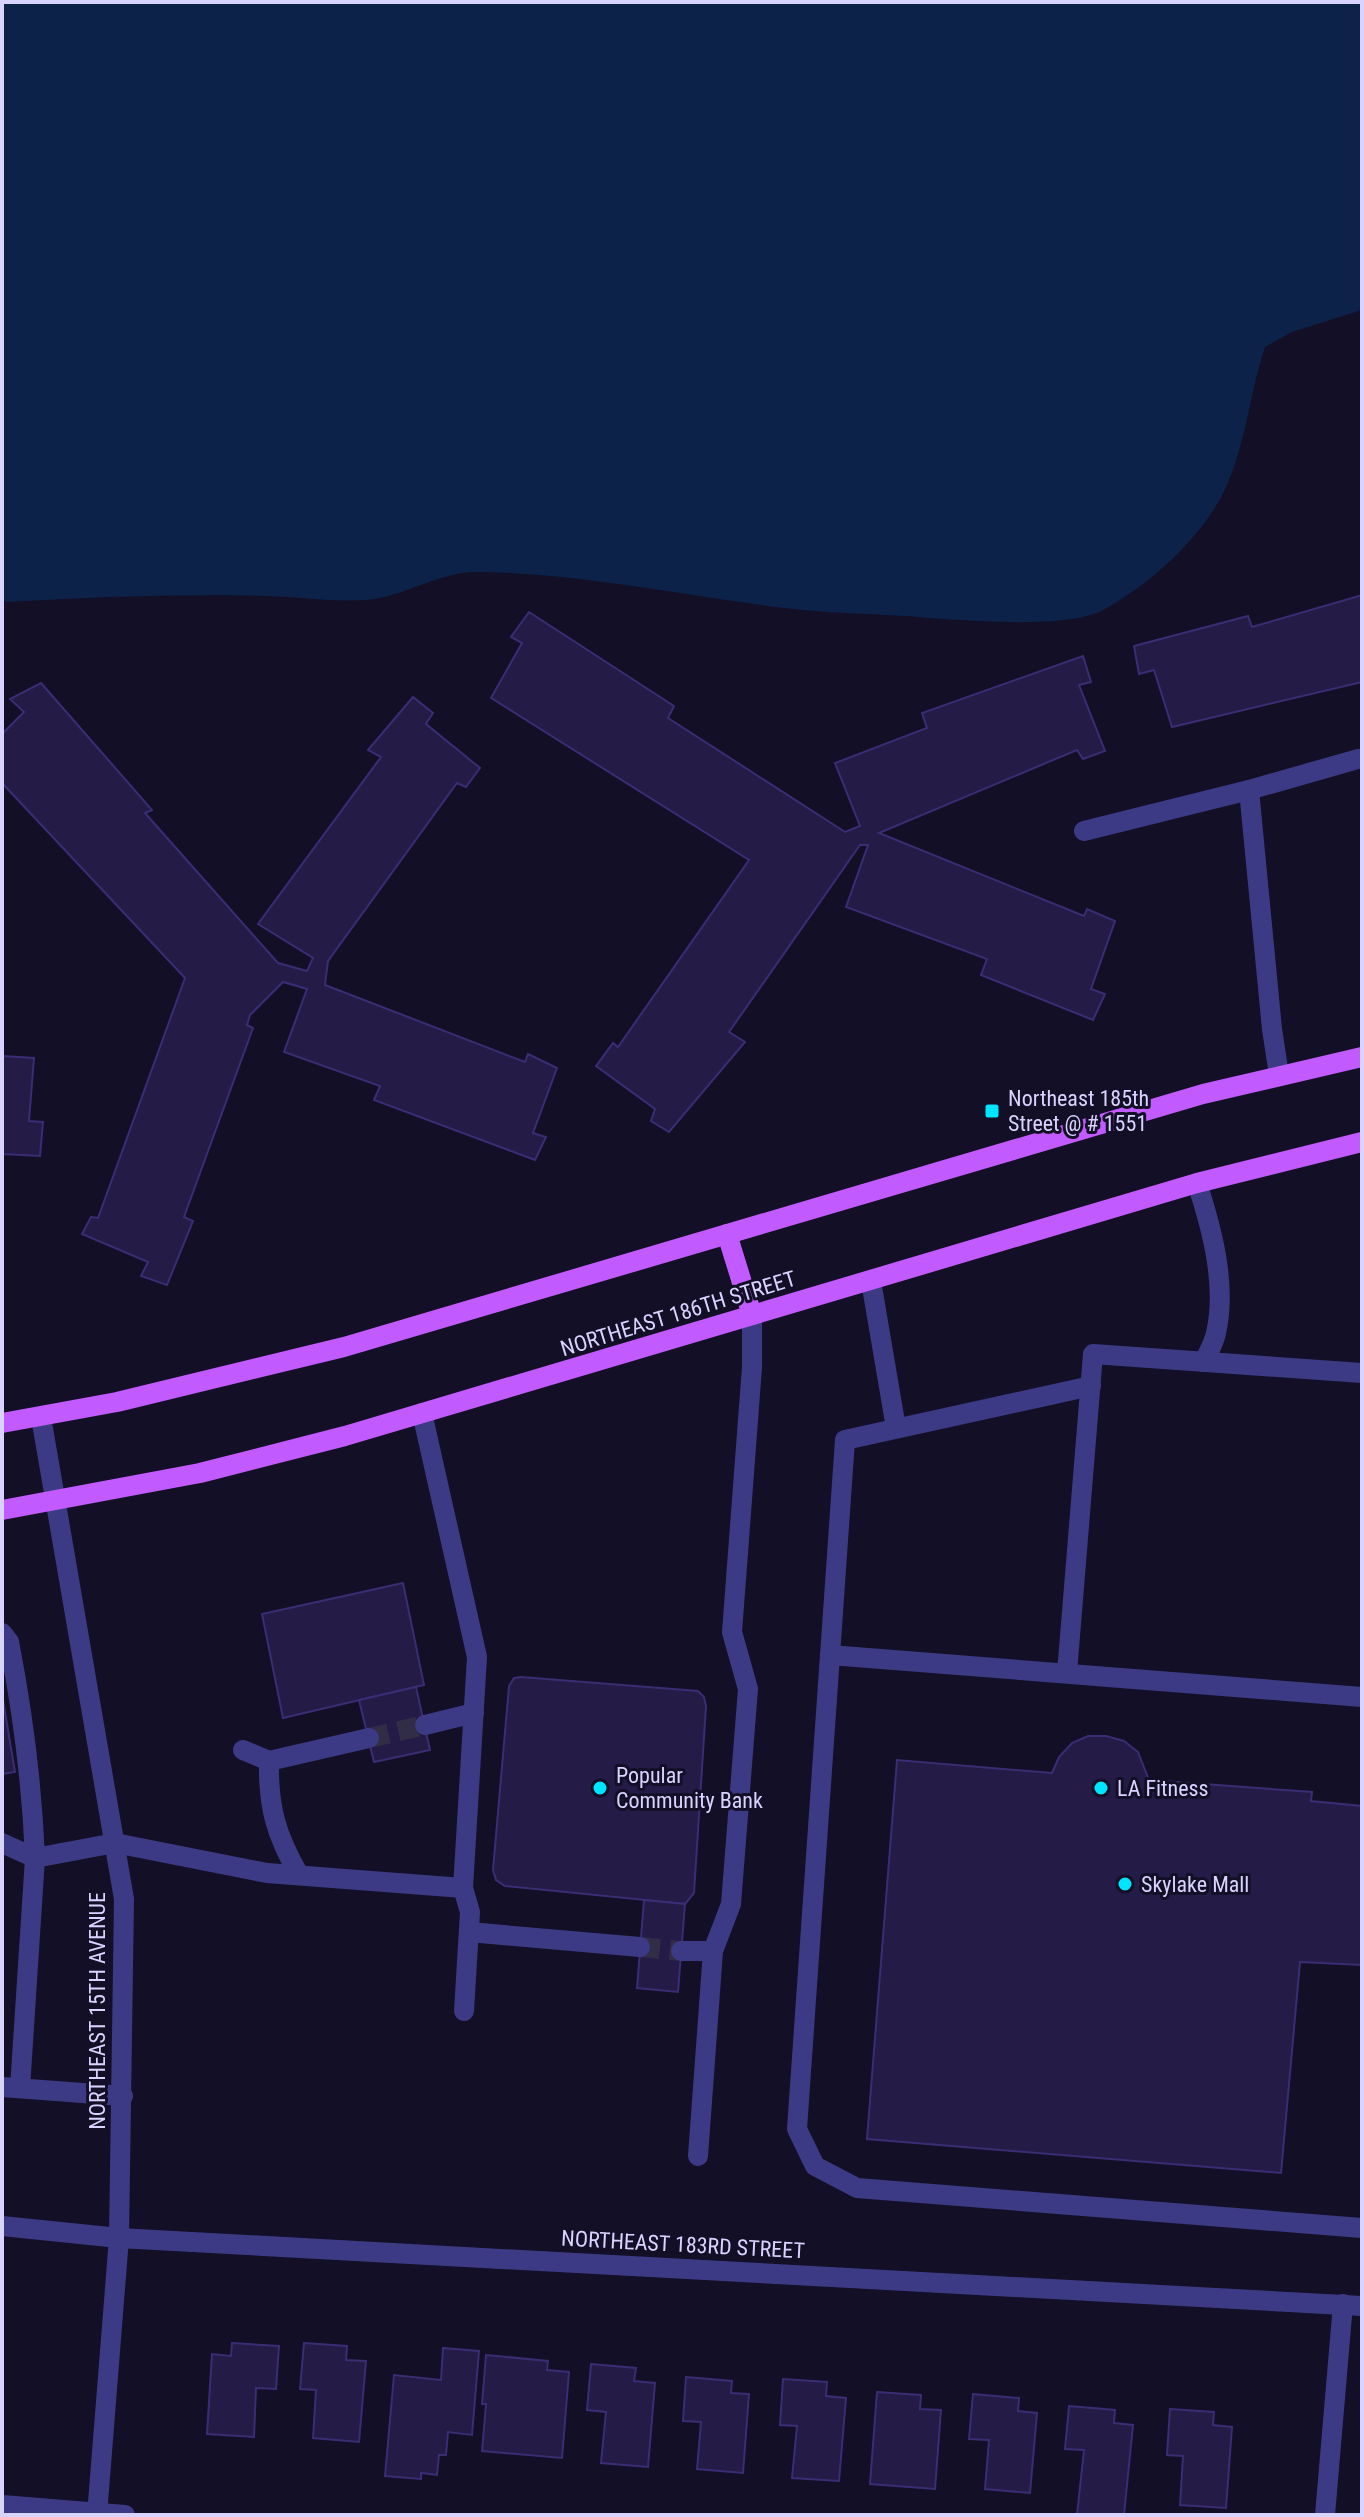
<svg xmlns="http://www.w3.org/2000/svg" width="1364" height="2517" font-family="'Roboto Condensed',sans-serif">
<rect width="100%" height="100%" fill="#130f26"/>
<path fill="#0c2248" d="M 2,2 L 1362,2 L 1362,310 L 1292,332 L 1265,347 C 1250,392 1246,442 1227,485 C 1206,534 1149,586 1103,610 C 1064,631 951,619 904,616 C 856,613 808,612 761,605 C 667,592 572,573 477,572 C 438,572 404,597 366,600 C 333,602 299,597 266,596 C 180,594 94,597 8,602 L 2,600 Z"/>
<g fill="#241b47" stroke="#3b2d73" stroke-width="2">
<polygon points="1362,595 1362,682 1172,727 1154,670 1139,674 1134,646 1248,616 1252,627"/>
<polygon points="529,612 674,706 668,718 845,832 860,826 835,763 927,728 922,713 1083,656 1091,682 1079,685 1105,751 1083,759 1077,750 879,833 1084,916 1087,909 1115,921 1091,989 1105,994 1093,1020 981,975 987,959 846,907 868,845 860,845 729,1032 745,1042 669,1132 651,1121 655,1109 596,1066 613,1043 618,1047 749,860 491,698 522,643 511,637"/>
<polygon points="41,683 152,810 145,813 278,963 307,971 313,958 258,924 381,757 368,750 413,697 433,713 426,724 480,768 466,787 457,783 328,961 325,985 525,1062 528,1054 557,1068 533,1133 546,1137 535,1160 374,1100 380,1086 284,1052 307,989 283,982 250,1015 247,1025 253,1028 184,1217 193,1221 167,1285 141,1276 148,1262 82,1234 91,1217 98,1218 185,978 2,783 2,734 24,712 10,699"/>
<polygon points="2,1056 34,1058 29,1121 43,1122 40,1156 2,1154"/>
<polygon points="403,1583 424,1685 283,1718 262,1614"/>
<polygon points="521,1677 698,1691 704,1697 706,1706 694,1893 685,1904 505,1886 496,1880 493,1870 509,1686 514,1678"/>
<polygon points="416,1687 430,1750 374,1762 359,1700"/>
<polygon points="2,1694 15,1772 2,1774"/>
<polygon points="1088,1736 1106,1736 1124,1741 1138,1752 1149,1780 1312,1792 1311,1801 1362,1806 1362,1965 1300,1962 1281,2173 867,2139 897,1760 1052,1773 1059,1757 1072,1743"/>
<polygon points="644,1900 685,1904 678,1992 637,1988"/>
<polygon points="232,2343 279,2346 276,2389 256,2388 254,2437 207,2434 212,2354 231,2356"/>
<polygon points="304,2343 347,2346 346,2360 366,2361 359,2442 313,2438 316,2390 300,2389"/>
<polygon points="443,2348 479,2351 472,2435 448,2432 446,2455 439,2455 437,2475 421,2473 421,2479 385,2476 394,2375 441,2380"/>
<polygon points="486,2355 548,2361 547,2370 569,2372 562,2458 482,2451 486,2404 482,2404"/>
<polygon points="591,2364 636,2368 634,2381 655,2383 648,2467 601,2463 606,2412 587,2410"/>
<polygon points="686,2377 732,2381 731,2393 749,2394 743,2473 697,2469 701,2422 683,2421"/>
<polygon points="783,2379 827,2382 826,2396 846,2398 839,2481 792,2478 797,2426 780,2425"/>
<polygon points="877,2392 921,2395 920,2409 941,2410 935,2489 870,2484"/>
<polygon points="973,2394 1019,2398 1018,2411 1037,2413 1030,2493 985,2489 989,2440 969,2439"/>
<polygon points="1069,2406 1115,2410 1114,2423 1133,2425 1124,2515 1077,2515 1084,2450 1065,2449"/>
<polygon points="1170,2409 1214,2412 1213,2425 1232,2427 1226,2508 1180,2505 1183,2456 1167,2455"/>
</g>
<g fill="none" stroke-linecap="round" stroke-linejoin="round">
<g stroke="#312d47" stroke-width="20" stroke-dasharray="20 10" stroke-linecap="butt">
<polyline points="369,1738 425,1725"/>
<polyline points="640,1947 681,1951"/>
</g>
<g stroke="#3d3a85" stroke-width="20">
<polyline points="1249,790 1358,759"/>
<polyline points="1084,831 1249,790 1272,1029 1279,1075"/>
<path d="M 1197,1183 C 1212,1229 1227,1285 1216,1333 C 1214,1343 1208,1353 1204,1362"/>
<polyline points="871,1281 896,1428"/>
<polyline points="1091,1386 845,1440 797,2129 815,2166 857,2188 1362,2228"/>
<polyline points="41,1417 124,1899 119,2238 97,2515"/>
<path d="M 2,1633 L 9,1642 C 23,1714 32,1784 35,1858 L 115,1843 L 267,1873 L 463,1888 L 477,1657 L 422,1413"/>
<polyline points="830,1655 1362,1697"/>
<polyline points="1067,1673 1093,1354 1362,1373"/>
<polyline points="425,1725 474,1713"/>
<polyline points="243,1750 269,1761 369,1738"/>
<path d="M 269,1761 C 268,1807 276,1835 299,1875"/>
<polyline points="2,1843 35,1858 20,2088"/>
<polyline points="463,1888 470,1912 464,2011"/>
<polyline points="469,1932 640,1947"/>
<polyline points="681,1951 713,1951"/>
<polyline points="2,2087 123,2096"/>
<polyline points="698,2156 713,1951 731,1904 748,1689 732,1632 752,1367 752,1315"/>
<polyline points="2,2226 119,2238 1362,2306"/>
<polyline points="2,2505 125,2515"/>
<polyline points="1325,2515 1343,2304"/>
</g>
<g stroke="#c25bff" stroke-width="20">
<polyline points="727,1234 752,1315"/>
<polyline points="2,1423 117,1402 344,1347 1203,1094 1362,1057"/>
<polyline points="2,1510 200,1473 345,1436 1197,1183 1362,1142"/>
</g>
</g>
<g fill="#00e5ff" stroke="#130f26" stroke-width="3">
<rect x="984" y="1103" width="16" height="16" rx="4"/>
<circle cx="600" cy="1788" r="8"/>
<circle cx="1101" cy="1788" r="8"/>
<circle cx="1125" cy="1884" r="8"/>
</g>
<g text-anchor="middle" stroke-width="6" stroke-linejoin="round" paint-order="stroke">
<g font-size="22" fill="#d9d4ff" stroke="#130f26" text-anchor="start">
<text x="1008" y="1106">Northeast 185th<tspan x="1008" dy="25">Street @ # 1551</tspan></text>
<text x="616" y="1783">Popular<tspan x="616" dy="25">Community Bank</tspan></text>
<text x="1117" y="1796">LA Fitness</text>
<text x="1141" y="1892">Skylake Mall</text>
</g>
<g font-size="22" fill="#d9d4ff" stroke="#130f26">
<text transform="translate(678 1313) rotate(-17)" y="8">NORTHEAST 186TH STREET</text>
<text transform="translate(97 2011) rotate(-90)" y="8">NORTHEAST 15TH AVENUE</text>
<text transform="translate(683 2244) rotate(3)" y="8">NORTHEAST 183RD STREET</text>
</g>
</g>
<rect width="1364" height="2517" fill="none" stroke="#d9d4ff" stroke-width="8"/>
</svg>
